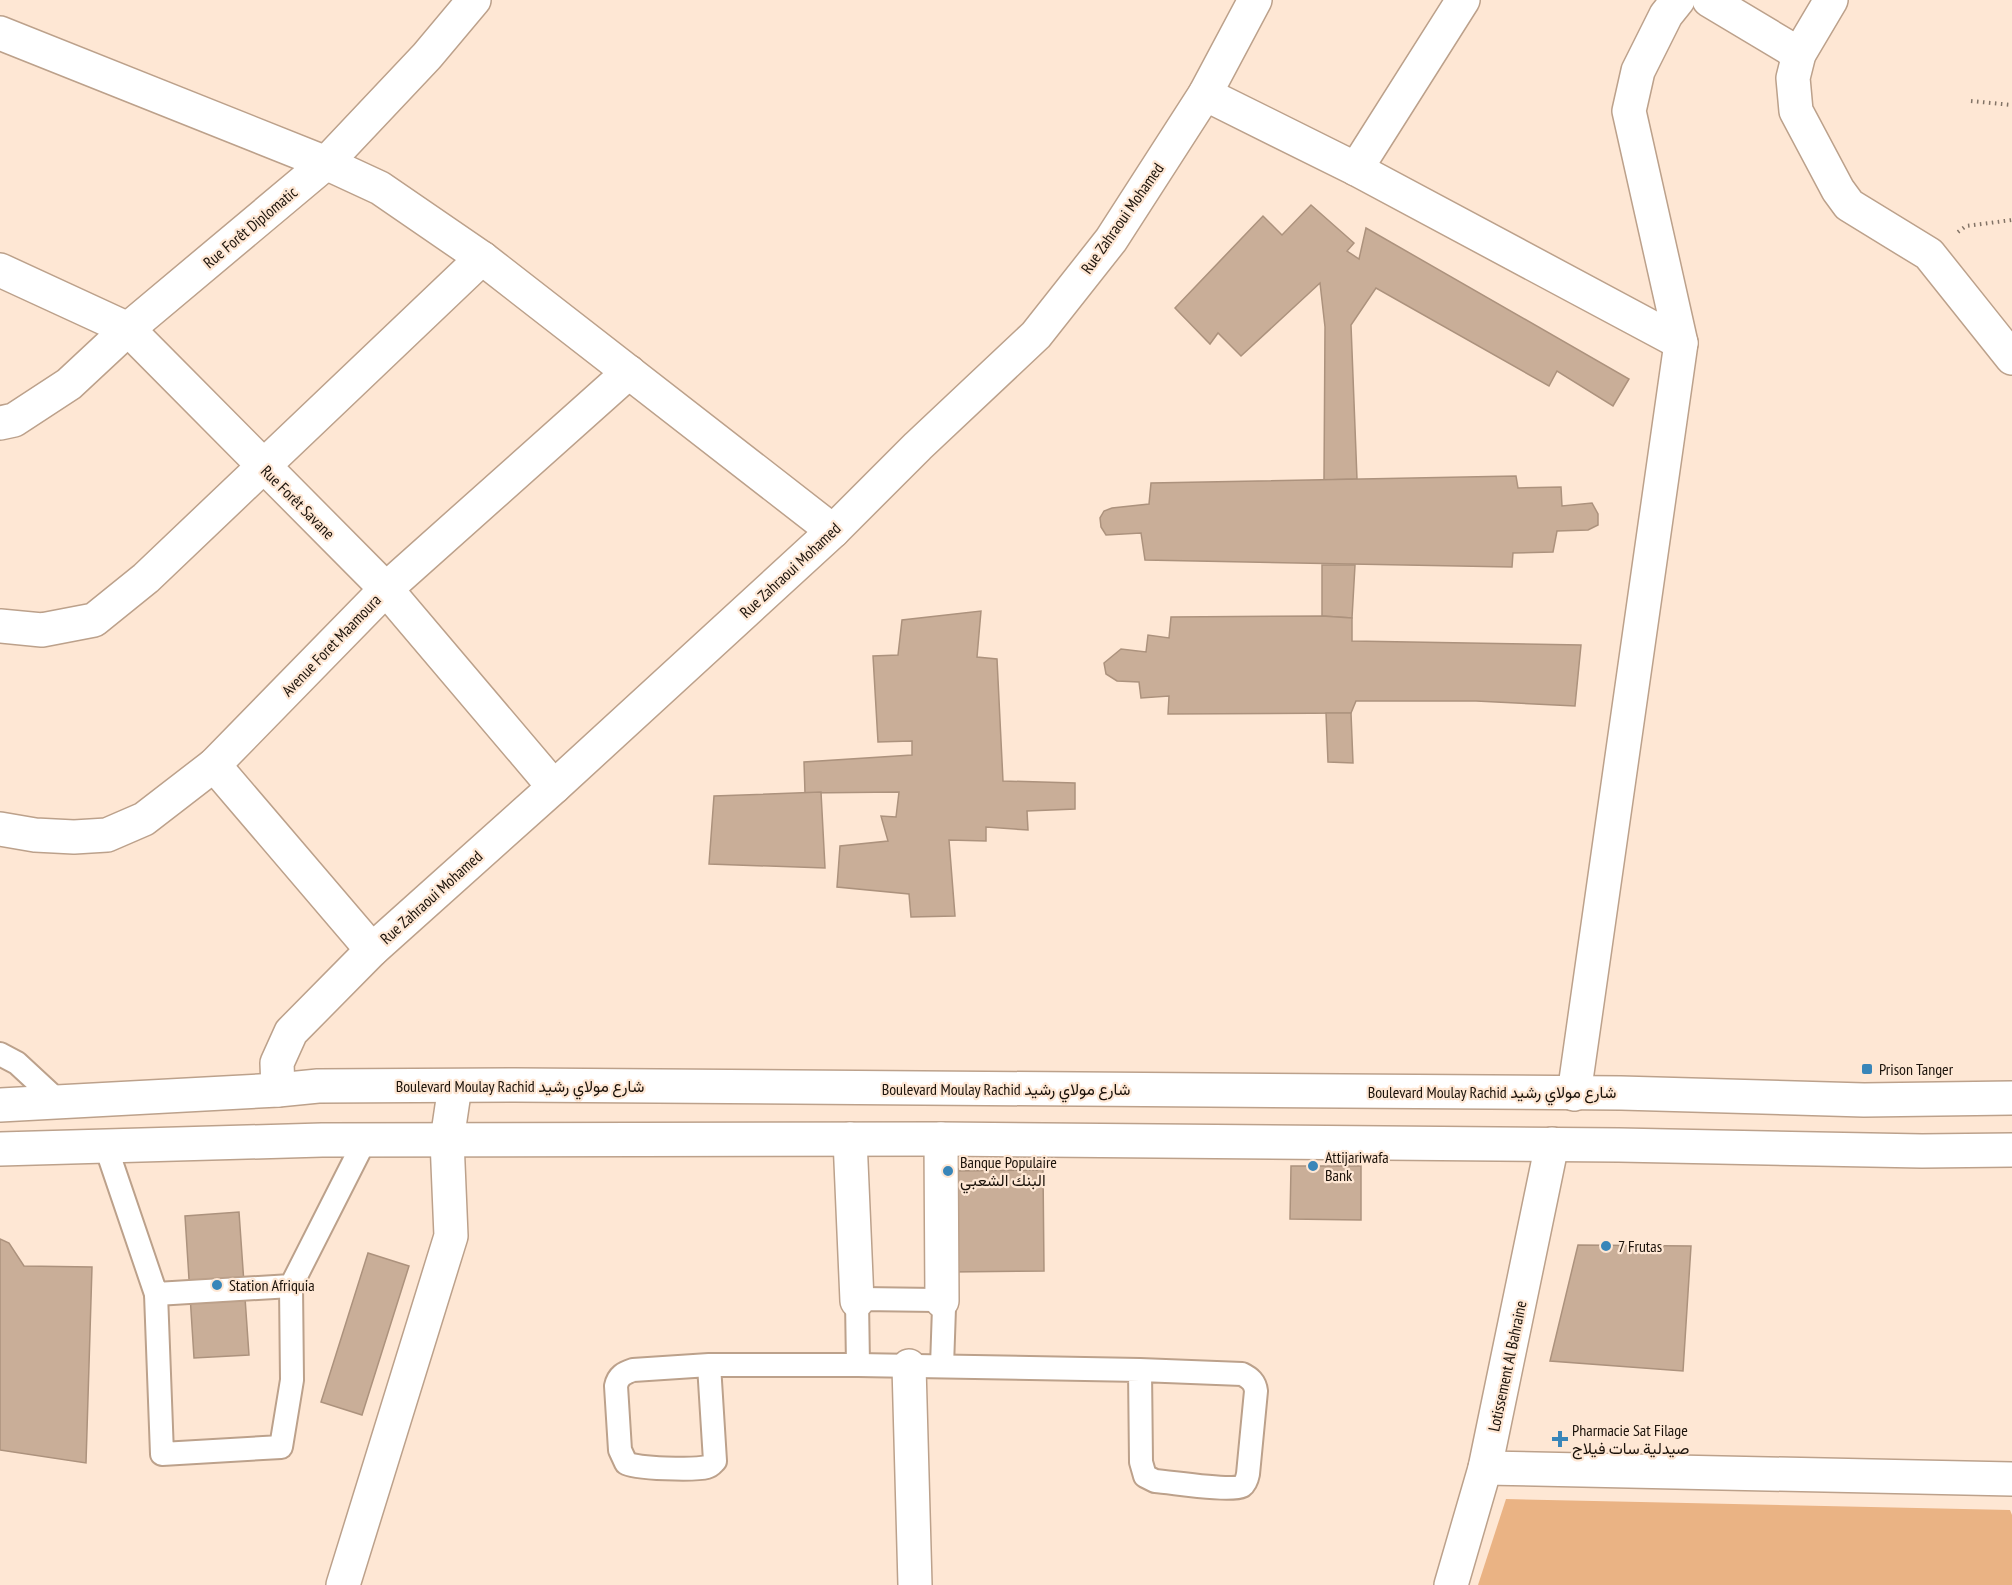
<svg xmlns="http://www.w3.org/2000/svg" width="2012" height="1585" font-family="'PT Sans Narrow',Vazirmatn,sans-serif">
<rect width="100%" height="100%" fill="#fee7d4"/>
<polygon fill="#eab384" points="1506,1499 2010,1510 2012,1515 2012,1585 1478,1585"/>
<g fill="#c9ae98" stroke="#ac927d" stroke-width="1.5">
<polygon points="1311,205 1354,243 1347,251 1359,259 1366,228 1629,379 1613,406 1557,371 1549,386 1376,288 1351,325 1357,479 1324,480 1325,327 1320,283 1241,356 1218,333 1210,344 1175,308 1263,216 1282,235"/>
<polygon points="1516,476 1518,488 1561,487 1562,506 1592,503 1598,514 1598,525 1588,530 1557,531 1553,552 1513,553 1512,567 1145,560 1141,533 1106,535 1101,527 1100,518 1104,511 1112,508 1149,504 1151,483"/>
<polygon points="1322,565 1355,565 1352,618 1322,616"/>
<polygon points="981,611 977,657 997,659 1003,781 1075,783 1075,809 1027,811 1028,830 986,827 986,841 949,840 955,916 911,917 909,894 837,887 840,846 888,841 881,816 896,817 899,792 805,793 804,762 912,755 912,741 878,742 873,656 898,655 902,620"/>
<polygon points="1322,616 1352,618 1352,641 1581,645 1575,706 1476,701 1356,701 1351,713 1168,714 1169,696 1141,698 1139,682 1117,681 1106,674 1104,663 1121,649 1146,652 1148,635 1169,638 1171,617"/>
<polygon points="1326,713 1351,713 1353,763 1328,762"/>
<polygon points="821,792 825,868 709,864 714,796"/>
<polygon points="1291,1166 1361,1166 1361,1220 1290,1219"/>
<polygon points="1043,1170 1044,1271 949,1272 948,1171"/>
<polygon points="239,1212 249,1355 194,1358 185,1216"/>
<polygon points="0,1239 9,1243 24,1266 92,1267 86,1463 0,1450"/>
<polygon points="1578,1245 1691,1246 1683,1371 1550,1361"/>
<polygon points="368,1253 409,1266 362,1415 321,1402"/>
</g>
<g fill="none" stroke-linecap="round" stroke-linejoin="round">
<defs>
<g id="service">
<polyline points="0,1054 17,1063 58,1101"/>
<polyline points="106,1147 156,1294 291,1286 365,1140"/>
<polyline points="156,1294 162,1454 281,1447 292,1380 291,1286"/>
<path d="M 709,1365 L 715,1461 C 712,1464 711,1466 707,1467 C 696,1470 635,1469 626,1463 L 620,1450 L 616,1386 C 618,1376 624,1373 633,1370 L 709,1365 L 858,1365 L 1140,1370 L 1242,1374 C 1250,1378 1255,1382 1256,1391 L 1248,1474 C 1247,1479 1246,1483 1242,1486 C 1230,1492 1171,1482 1155,1481 L 1145,1476 L 1141,1462 L 1140,1370"/>
<polyline points="858,1365 857,1301 862,1299 936,1300 942,1301 944,1308 942,1366"/>
</g>
<g id="pedestrian">
<polyline points="850,1139 857,1301"/>
<polyline points="941,1139 942,1301"/>
</g>
<g id="minor">
<polyline points="1709,0 1799,54"/>
<polyline points="1831,0 1799,54 1793,78 1796,111 1838,190 1849,205 1929,254 2012,358"/>
<polyline points="0,33 326,163 380,188 482,258 833,531"/>
<polyline points="1205,94 1356,169 1681,343"/>
<polyline points="1356,169 1463,0"/>
<polyline points="0,270 128,329 386,589 554,787"/>
<polyline points="0,423 14,420 69,384 128,329 326,163 427,56 474,0"/>
<polyline points="0,626 42,630 94,620 146,578 482,258"/>
<polyline points="214,765 372,950"/>
<polyline points="0,829 35,835 74,837 107,835 144,819 214,765 386,589 629,372"/>
<polyline points="278,1090 277,1063 291,1032 372,950 554,787 833,531 918,446 1036,335 1111,240 1205,94 1255,0"/>
<polyline points="1574,1094 1681,343 1629,111 1638,71 1666,15 1678,0"/>
<polyline points="909,1366 915,1585"/>
<polyline points="1485,1468 2012,1479"/>
<polyline points="343,1585 451,1236 447,1140 455,1086"/>
</g>
<polyline id="tertiary" points="1451,1585 1485,1468 1552,1144"/>
<g id="primary">
<polyline points="0,1105 278,1090 318,1086 515,1085 1621,1093 1864,1100 2012,1098"/>
<polyline points="0,1149 322,1140 941,1139 1619,1145 1922,1151 2012,1150"/>
</g>
</defs>
<use href="#service" stroke="#bca18b" stroke-width="26"/>
<use href="#pedestrian" stroke="#bca18b" stroke-width="36"/>
<use href="#minor" stroke="#bca18b" stroke-width="36"/>
<use href="#tertiary" stroke="#bca18b" stroke-width="36"/>
<use href="#primary" stroke="#bca18b" stroke-width="36"/>
<g stroke="#827366" stroke-width="4" stroke-dasharray="1.5 4.5" stroke-linecap="butt">
<polyline points="1971,101 2012,105"/>
<polyline points="1958,232 1966,226 2012,220"/>
</g>
<use href="#service" stroke="#fff" stroke-width="22"/>
<use href="#pedestrian" stroke="#fff" stroke-width="33"/>
<use href="#minor" stroke="#fff" stroke-width="33"/>
<use href="#tertiary" stroke="#fff" stroke-width="33"/>
<use href="#primary" stroke="#fff" stroke-width="33"/>
</g>
<g fill="#3986b9" stroke="#fee7d4" stroke-width="2">
<rect x="1861" y="1063" width="12" height="12" rx="3"/>
<circle cx="1313" cy="1166" r="6"/>
<circle cx="948" cy="1171" r="6"/>
<circle cx="1606" cy="1246" r="6"/>
<circle cx="217" cy="1285" r="6"/>
<path d="M1557 1430h6v6h6v6h-6v6h-6v-6h-6v-6h6z"/>
</g>
<g text-anchor="middle" stroke-width="4.5" stroke-linejoin="round" paint-order="stroke">
<g font-size="16" fill="#1b120a" stroke="#fee7d4">
<text transform="translate(1122 218) rotate(-55)" y="6">Rue Zahraoui Mohamed</text>
<text transform="translate(250 227) rotate(-40)" y="6">Rue Forêt Diplomatic</text>
<text transform="translate(298 502) rotate(45)" y="6">Rue Forêt Savane</text>
<text transform="translate(790 570) rotate(-43)" y="6">Rue Zahraoui Mohamed</text>
<text transform="translate(331 645) rotate(-46)" y="6">Avenue Foret Maamoura</text>
<text transform="translate(431 897) rotate(-42)" y="6">Rue Zahraoui Mohamed</text>
<text x="520" y="1092">Boulevard Moulay Rachid شارع مولاي رشيد</text>
<text x="1006" y="1095">Boulevard Moulay Rachid شارع مولاي رشيد</text>
<text x="1492" y="1098">Boulevard Moulay Rachid شارع مولاي رشيد</text>
<text transform="translate(1507 1366) rotate(-78)" y="6">Lotissement Al Bahraine</text>
</g>
<g font-size="16" fill="#1b120a" stroke="#fee7d4" text-anchor="start">
<text x="1879" y="1075">Prison Tanger</text>
<text x="1325" y="1163">Attijariwafa<tspan x="1325" dy="18">Bank</tspan></text>
<text x="960" y="1168">Banque Populaire<tspan x="960" dy="18">البنك الشعبي</tspan></text>
<text x="1618" y="1252">7 Frutas</text>
<text x="229" y="1291">Station Afriquia</text>
<text x="1572" y="1436">Pharmacie Sat Filage<tspan x="1572" dy="18">صيدلية سات فيلاج</tspan></text>
</g>
</g>
</svg>
